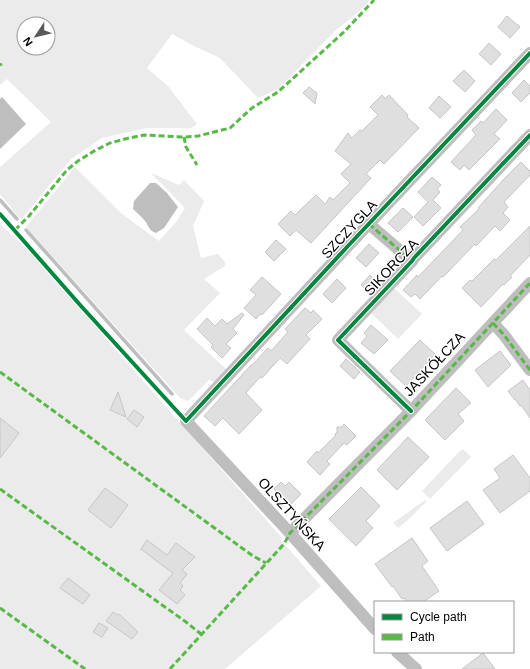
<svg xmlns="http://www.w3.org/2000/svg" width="530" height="669" font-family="Helvetica,sans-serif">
<rect width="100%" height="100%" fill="#fff"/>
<g fill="#ebebeb" fill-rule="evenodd">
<path d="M 0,0 L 370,0 L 363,8 L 335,31 L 278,89 L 258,98 L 220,58 L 196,47 L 172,34 L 147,68 L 168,86 L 197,124 L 191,128 L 147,128 L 102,138 L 71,159 L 21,220 L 0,194 L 0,167 L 51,122 L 7,79 L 0,85 ZM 24,24 L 48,24 L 48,48 L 24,48 Z"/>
<polygon points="75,167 122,214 159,241 176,222 185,208 151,173 179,185 184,180 204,201 193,226 201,258 218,254 225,262 225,266 204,279 220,293 184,330 226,369 214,382 209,380 188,401 180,398 26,227"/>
<polygon points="0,224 28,250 46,271 282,538 281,540 321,586 225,669 0,669"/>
<polygon points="394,288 422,314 398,339 371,313"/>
<polygon points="463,449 471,457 430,499 422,491 457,454"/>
<polygon points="425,500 427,501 409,519 398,528 393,523"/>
</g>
<g fill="#bebebe">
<polygon points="2,97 26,124 0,149 0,99"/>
<path d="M 150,183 L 156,183 L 167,193 L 178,207 L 164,228 L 156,233 C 149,231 149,226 145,221 C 142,217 137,213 133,209 L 134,201 Z"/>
</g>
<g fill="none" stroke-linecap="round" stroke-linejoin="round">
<g stroke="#bebebe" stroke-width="3.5">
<polyline points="0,200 17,219"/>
<polyline points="26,230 172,394"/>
</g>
</g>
<g fill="#dfdfdf" stroke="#c6c6c6">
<polygon points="507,16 520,27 510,38 498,27"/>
<polygon points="489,43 501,54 491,65 479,54"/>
<polygon points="464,70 475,81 465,92 453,81"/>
<polygon points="524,80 530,86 530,93 521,102 512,93"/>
<polygon points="309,87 317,93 315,104 303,93"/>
<polygon points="382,95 385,99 389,95 408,115 407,117 419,128 384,164 380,160 366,174 371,178 311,243 296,230 290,236 278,224 291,211 295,215 316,195 325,204 330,197 333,200 350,183 341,174 351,164 335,151 348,133 352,138 360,130 362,131 378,115 370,107"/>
<polygon points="439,96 451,107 440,118 429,108"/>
<polygon points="496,109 507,120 494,134 500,139 469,170 464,165 460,170 451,162 476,135 472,130 481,121 483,123"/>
<polygon points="521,162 530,171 530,175 504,202 508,207 503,213 510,220 500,231 495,226 476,246 475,244 443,277 442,276 420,299 415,294 411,297 403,290 417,275 418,277 463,230 460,227 479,209 478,208 504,179"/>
<polygon points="432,177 441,185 437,189 440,192 433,200 441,208 423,226 414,217 428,202 418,192"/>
<polygon points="403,208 413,217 398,232 388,223"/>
<polygon points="530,226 530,255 510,276 512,277 504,285 503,284 481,307 462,288 470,280 472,281 494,259 496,260"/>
<polygon points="276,240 286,249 274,261 265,252"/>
<polygon points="369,244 379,253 366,267 356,258"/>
<polygon points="370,275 379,284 370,293 361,285"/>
<polygon points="262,277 281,294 262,315 260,314 256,319 244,308 256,295 250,290"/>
<polygon points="337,279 346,288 332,303 323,294"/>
<polygon points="305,308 311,313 313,310 322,319 306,335 310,339 287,364 280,358 262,378 260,377 246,393 262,410 239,434 223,418 215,426 204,416 251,365 252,365 268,348 271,351 288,332 285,329"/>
<polygon points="242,313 244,315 233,329 237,333 226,344 231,348 222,358 211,347 213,345 197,329 207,318 215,326 222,319 227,324"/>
<polygon points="371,325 388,340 374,354 361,343 367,336 364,333"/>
<polygon points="420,340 435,354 406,386 390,371"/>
<polygon points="500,351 511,365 488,387 475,370"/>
<polygon points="346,359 360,372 354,379 340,366"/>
<polygon points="523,380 530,390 530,418 521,405 520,406 515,399 515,400 508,391"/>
<polygon points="456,388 471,403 458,414 464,421 445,440 425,420"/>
<polygon points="118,392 126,417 110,410"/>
<polygon points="134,410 144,417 137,427 127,419"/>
<polygon points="0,418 19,433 0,458"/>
<polygon points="344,424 356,436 347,445 344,443 327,461 330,464 320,475 307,462 317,451 318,453 336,435 335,434 337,432 337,427 342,427"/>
<polygon points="408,437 429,457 397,490 377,470"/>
<polygon points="513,455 530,478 530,491 500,513 483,490 500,478 494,469"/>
<polygon points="281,482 285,486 289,482 301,494 290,505 274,489"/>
<polygon points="361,487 380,506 366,521 373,528 356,546 329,519"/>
<polygon points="105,488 128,505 111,528 88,510"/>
<polygon points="467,501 484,524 447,551 430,528"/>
<polygon points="412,538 428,561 422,566 439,591 423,602 407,602 404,598 402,599 393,586 392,587 375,564"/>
<polygon points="147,540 167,555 176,543 195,557 182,570 187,574 180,583 183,586 180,590 185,595 177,604 159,590 173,573 154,559 141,549"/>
<polygon points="68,578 90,595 83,604 60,588"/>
<polygon points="113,612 118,615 119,614 138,632 132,639 106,621"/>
<polygon points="99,623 108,628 102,637 93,632"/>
<polygon points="483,653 495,669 462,669"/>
</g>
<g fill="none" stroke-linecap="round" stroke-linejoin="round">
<g stroke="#bebebe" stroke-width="12">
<polyline points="369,224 412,261"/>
<polyline points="493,323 504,335 530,370"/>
<polyline points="411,411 338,340 412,261 414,258 530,135"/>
<polyline points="290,533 411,411 530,283"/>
<polyline points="375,629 290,533 186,421 347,247 530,53"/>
<polyline points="397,652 416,669"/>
</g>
<g stroke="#58b947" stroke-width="3" stroke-dasharray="6 3" stroke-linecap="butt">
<polyline points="0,65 2,64"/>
<polyline points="184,137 186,147 197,165"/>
<polyline points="369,224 412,261"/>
<polyline points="15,230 29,216 67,170 78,161 94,151 110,143 129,138 144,135 184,137 198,136 230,128 252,108 278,92 345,31 374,0"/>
<polyline points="493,323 504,335 530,370"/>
<polyline points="0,372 253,556 266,563"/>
<polyline points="0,489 186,622 201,634"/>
<polyline points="0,608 85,669"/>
<polyline points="170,669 284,544 290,533 411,411 530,283"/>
</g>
<defs>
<g id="cycleway">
<polyline points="0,214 81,306 186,421 347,247 530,53"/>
<polyline points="411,411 338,340 412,261 414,258 530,135"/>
</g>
</defs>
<use href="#cycleway" stroke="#fff" stroke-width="6"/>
<use href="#cycleway" stroke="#00873e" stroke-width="4"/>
</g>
<g text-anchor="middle" stroke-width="3" stroke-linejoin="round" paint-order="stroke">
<g font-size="14" fill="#000" stroke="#fff">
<text transform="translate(349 229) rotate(-47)" y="5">SZCZYGLA</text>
<text transform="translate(391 267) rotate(-47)" y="5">SIKORCZA</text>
<text transform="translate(434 364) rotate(-47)" y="5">JASKÓŁCZA</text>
<text transform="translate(292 514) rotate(48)" y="5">OLSZTYŃSKA</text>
</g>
</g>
<rect x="374" y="601" width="140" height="52" fill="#ffffff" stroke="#999999"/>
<rect x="382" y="614" width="20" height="6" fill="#00873e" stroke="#999999"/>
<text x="410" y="621" font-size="12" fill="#000000">Cycle path</text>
<rect x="382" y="634" width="20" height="6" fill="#58b947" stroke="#999999"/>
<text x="410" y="641" font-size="12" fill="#000000">Path</text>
<g transform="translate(36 36) rotate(235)"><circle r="19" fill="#ffffff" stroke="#999999"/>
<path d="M0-3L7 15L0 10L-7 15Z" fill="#595959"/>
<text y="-6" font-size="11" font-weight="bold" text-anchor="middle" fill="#000000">N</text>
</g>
</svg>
